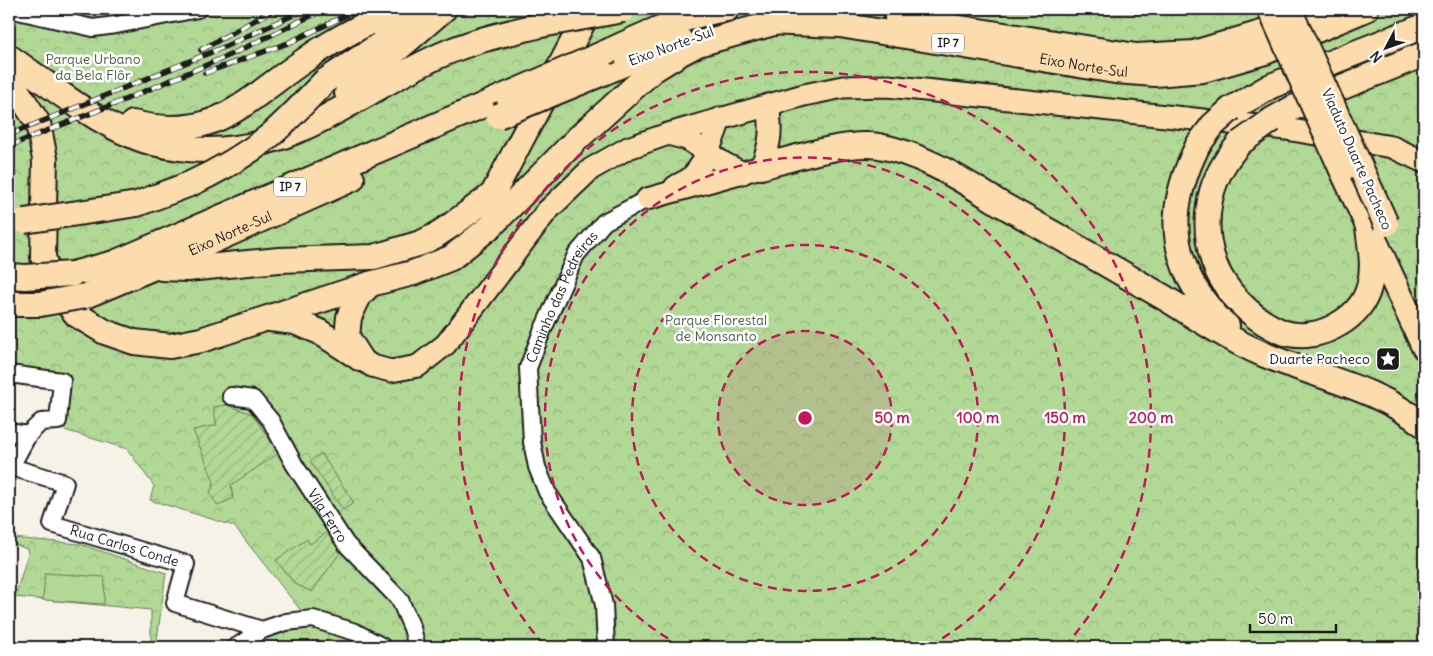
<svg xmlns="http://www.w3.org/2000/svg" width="1433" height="656" font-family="Delius,sans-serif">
<defs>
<pattern id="park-crowns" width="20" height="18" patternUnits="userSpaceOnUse" patternTransform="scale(1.25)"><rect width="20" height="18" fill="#b1d895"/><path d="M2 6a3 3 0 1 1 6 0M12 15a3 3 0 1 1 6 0" fill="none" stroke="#98b980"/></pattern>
<pattern id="garden-furrows" width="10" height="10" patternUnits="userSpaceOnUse" patternTransform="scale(1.25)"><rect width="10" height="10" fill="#b1d895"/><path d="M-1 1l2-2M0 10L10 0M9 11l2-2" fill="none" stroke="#98b980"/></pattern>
</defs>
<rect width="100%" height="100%" fill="#f7f2e8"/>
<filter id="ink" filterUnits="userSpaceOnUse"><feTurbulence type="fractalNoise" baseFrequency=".02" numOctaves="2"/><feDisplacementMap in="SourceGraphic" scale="10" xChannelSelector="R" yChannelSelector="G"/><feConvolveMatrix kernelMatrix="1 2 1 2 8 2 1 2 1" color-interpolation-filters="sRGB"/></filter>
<g filter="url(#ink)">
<g fill="url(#park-crowns)" stroke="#667a58">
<polygon points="9,9 1424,9 1424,647 240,647 306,617 234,526 150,500 154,486 127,449 58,428 69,390 9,368"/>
<polygon points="12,538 80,544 166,573 157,640 151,641 151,610 15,597 29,550 12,543"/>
</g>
<g fill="url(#garden-furrows)" stroke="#667a58">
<polygon points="227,405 252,414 279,453 231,485 233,498 218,506 210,494 214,482 193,430 217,425 213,407"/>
<polygon points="321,453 354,503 343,510 310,461"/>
<polygon points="329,531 342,550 312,592 295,584 276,560 307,539 310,544"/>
</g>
<polygon fill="#b1d895" stroke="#667a58" points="45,573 105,577 104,604 43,600"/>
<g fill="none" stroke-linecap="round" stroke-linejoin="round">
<defs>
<g id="minor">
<polyline points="9,9 93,28 116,25 198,9"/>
<polyline points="9,374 62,381 58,421 41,422 28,435 9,470"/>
<path id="s1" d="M 231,396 L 253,399 L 271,421 L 294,464 L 346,544 L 400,600 L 412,628 L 417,647"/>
<polyline points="9,432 28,435"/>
<path id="s2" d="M 11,467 L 65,483 L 52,524 L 186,564 L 175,603 L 262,630 L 286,622 L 313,619 L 355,632 L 383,647"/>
<polyline points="236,647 262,630"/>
<path id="s3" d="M 606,647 L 604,605 L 592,558 L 547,492 L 537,467 L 532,442 L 528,368 L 541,334 L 576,255 L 604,222 L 647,199"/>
</g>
<g id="major">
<polyline points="668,134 687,139 725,164 743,173"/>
<path d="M 675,187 C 679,184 685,182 689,179 C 706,165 713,137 721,118"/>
<path d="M 647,199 L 761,167 C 771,144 772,130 768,105"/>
<polyline points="361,359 372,366 391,371 418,366 446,344 547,211 591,169 628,148 668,134 804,95 843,87 888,86 1286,129 1392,147 1424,162"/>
</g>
<g id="highway">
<polyline points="897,18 1136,56 1194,53 1268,31 1316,9"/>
<path id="s4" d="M 766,22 L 840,25 L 1115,71 L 1155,74 L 1203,70 L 1265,52 L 1366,9"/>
<polyline points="384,29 419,9"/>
<path d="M 611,50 C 650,32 683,16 727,9"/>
<path d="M 9,57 C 47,83 91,119 133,136 C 150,144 170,147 188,149 C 290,159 356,92 443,54 C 474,40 508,33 541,25"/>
<polyline points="603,73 680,40"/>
<polyline points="325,81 399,32"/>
<polyline points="9,83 16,89 38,123 45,159 43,257 52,286 77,315 105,332 134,342 170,346 201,340 370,284 413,273 451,258 491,226 578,138 653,70 679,54 698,44 781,21"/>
<polyline points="347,93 444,9"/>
<polyline points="1231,109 1271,86 1424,26"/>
<polyline points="1272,120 1293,108 1325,94 1424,54"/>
<path d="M 133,123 C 215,143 244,101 305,60 C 333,40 364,25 395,9"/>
<path d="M 1240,143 C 1224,161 1212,182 1209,206 C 1205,229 1209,256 1220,276 C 1233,300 1259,324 1285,333 C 1303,338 1323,334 1339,324 C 1353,316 1365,303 1369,287 C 1375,267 1370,246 1368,227"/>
<path d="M 1198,145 C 1174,194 1166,239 1195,288 C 1204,302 1214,316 1227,326"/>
<path d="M 761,167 C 793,158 847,141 879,146 C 924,154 963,181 1001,204 C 1056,235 1110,266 1165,298 C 1188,312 1211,328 1236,341 C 1298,375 1366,380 1424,425"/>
<polyline points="1342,170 1424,347"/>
<polyline points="487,205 590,9"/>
<polyline points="105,209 137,204 190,184"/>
<polyline points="162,268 187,269 279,260 374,257 421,243 435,236 453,224 496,192"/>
<polyline points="72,274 114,263 507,95"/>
<polyline points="9,276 25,277"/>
<path id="s5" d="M 85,296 L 152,268 L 352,179"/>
<polyline points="9,304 40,304"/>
<polyline points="270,319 295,322 318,331 361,359"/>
<polyline points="361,359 347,337 349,317 359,296 370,284"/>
</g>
</defs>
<use href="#minor" stroke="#1c1c1c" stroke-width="20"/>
<use href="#major" stroke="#1c1c1c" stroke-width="25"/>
<use href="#highway" stroke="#1c1c1c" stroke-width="28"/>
<use href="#minor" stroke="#fff" stroke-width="16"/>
<use href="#major" stroke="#fcdcac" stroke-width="21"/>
<use href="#highway" stroke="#fcdcac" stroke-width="24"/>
<defs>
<g id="rail">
<polyline points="201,50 275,9"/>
<polyline points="205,73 288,43 359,9"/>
<polyline points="9,135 224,47 306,9"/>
<polyline points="9,146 124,100 230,55 325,9"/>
</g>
</defs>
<use href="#rail" stroke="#1c1c1c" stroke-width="5.5"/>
<use href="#rail" stroke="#fff" stroke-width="4" stroke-dasharray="11" stroke-linecap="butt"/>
<defs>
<g id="highway-bridge">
<polyline points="1270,9 1342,170"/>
<polyline points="1289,9 1386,224"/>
<polyline points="541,25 623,10"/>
<polyline points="507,95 611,50"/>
<polyline points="498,116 603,73"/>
<polyline points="1240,143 1272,120"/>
<polyline points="1198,145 1213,125 1231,109"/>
<path d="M 190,184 C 216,172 243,157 267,138 C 288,121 306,100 325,81"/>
<polyline points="24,221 105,209"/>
<polyline points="25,277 72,274"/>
<polyline points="40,304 85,296"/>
</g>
</defs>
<use href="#highway-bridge" stroke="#1c1c1c" stroke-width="28" stroke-linecap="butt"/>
<use href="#highway-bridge" stroke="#fcdcac" stroke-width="24"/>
</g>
</g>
<circle cx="805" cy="418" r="87" fill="#c2185b" fill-opacity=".12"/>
<g fill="none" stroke="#c2185b" stroke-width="2.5" stroke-dasharray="9 6">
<circle cx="805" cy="418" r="87"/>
<circle cx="805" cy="418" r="173"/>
<path d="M681 646A260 260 0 1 1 929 646"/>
<path d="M544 645A346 346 0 1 1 1066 645"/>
</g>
<defs>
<symbol id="sight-square" viewBox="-11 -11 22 22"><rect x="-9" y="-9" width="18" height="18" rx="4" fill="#1c1c1c" stroke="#fff"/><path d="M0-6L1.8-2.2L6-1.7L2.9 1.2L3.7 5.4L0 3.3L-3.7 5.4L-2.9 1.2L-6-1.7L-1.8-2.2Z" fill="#fff"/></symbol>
</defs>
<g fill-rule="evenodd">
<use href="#sight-square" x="1374" y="345" width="28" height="28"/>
</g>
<g text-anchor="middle" stroke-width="5" stroke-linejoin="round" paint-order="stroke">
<g fill="#fff" stroke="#606060" stroke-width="1">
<rect x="932" y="33.5" width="32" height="19" rx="4"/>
<rect x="274" y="177.5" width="32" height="19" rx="4"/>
</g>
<g font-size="12" font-weight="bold" fill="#1c1c1c">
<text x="948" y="47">IP 7</text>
<text x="290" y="191">IP 7</text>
</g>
<g font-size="14" fill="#1c1c1c" stroke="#fff">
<text transform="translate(671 46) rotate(-20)" y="5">Eixo Norte-Sul</text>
<text dy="5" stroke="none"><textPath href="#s4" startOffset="321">Eixo Norte-Sul</textPath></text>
<text transform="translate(1357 159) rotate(66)" y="5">Viaduto Duarte Pacheco</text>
<text dy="5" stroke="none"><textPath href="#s5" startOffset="158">Eixo Norte-Sul</textPath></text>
<text dy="5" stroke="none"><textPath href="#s3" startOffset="376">Caminho das Pedreiras</textPath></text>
<text dy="5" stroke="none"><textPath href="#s1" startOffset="161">Vila Ferro</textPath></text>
<text dy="5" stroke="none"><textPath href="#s2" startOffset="175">Rua Carlos Conde</textPath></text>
</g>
<g font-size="14" fill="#505e46" stroke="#fff">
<text x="93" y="64">Parque Urbano<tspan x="93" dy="16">da Bela Flôr</tspan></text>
<text x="716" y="325">Parque Florestal<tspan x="716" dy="16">de Monsanto</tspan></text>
</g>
<g font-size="14" fill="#1c1c1c" stroke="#fff" text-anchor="end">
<text x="1370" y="364">Duarte Pacheco</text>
</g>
</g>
<circle cx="805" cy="418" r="8" fill="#c2185b" stroke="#fff" stroke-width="2.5"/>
<g font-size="15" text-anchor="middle" font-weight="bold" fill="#c2185b" stroke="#fff" stroke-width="5" stroke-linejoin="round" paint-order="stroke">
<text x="892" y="423">50 m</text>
<text x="978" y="423">100 m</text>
<text x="1065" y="423">150 m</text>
<text x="1151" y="423">200 m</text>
</g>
<rect width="1433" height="656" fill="none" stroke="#fff" stroke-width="30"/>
<rect x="15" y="15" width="1403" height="626" fill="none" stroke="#1c1c1c" stroke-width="2" filter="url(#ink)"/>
<g transform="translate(1386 48) rotate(229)" stroke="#ffffff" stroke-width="4" paint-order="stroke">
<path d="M0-4L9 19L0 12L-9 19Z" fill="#1c1c1c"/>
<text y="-8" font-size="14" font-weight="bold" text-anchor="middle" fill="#1c1c1c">N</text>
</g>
<path d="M1250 624v8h86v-8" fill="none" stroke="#1c1c1c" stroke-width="2.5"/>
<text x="1258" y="624" font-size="15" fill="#1c1c1c" stroke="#ffffff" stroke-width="4" paint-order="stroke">50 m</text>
</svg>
